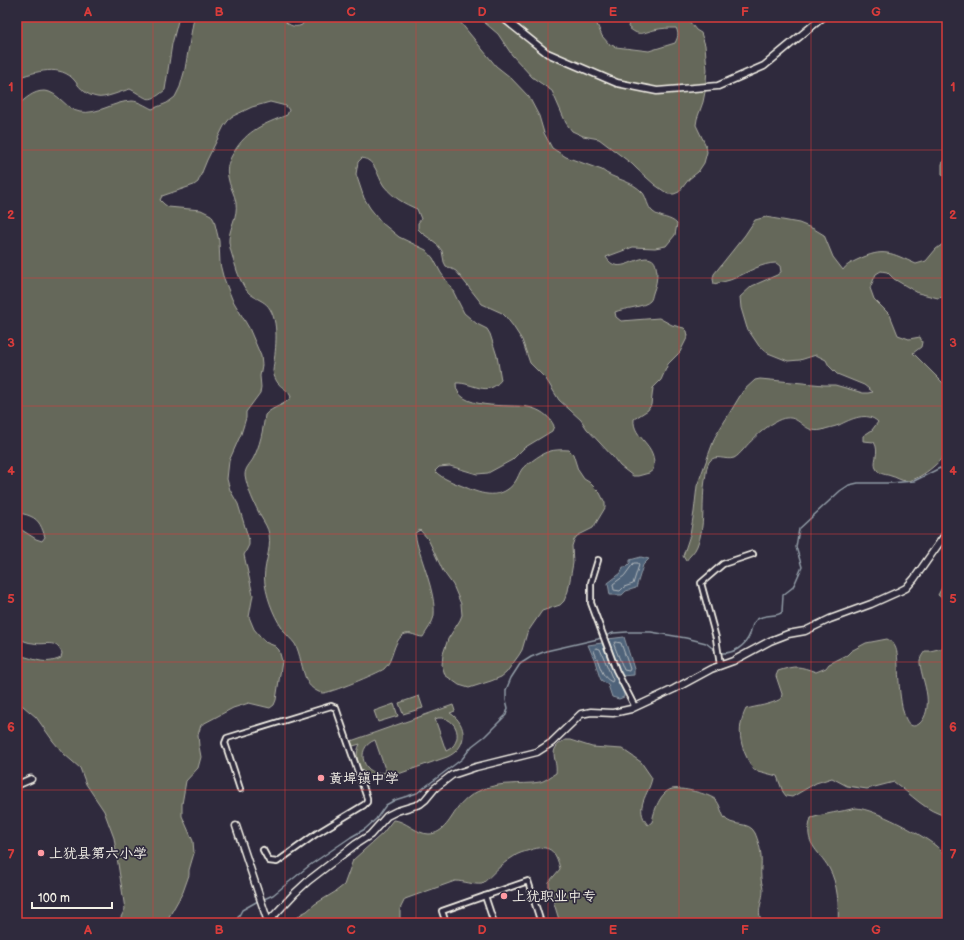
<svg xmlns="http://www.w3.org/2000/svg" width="964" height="940" font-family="'Balsamiq Sans','LXGW WenKai TC',sans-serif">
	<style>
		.green { fill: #65685a; stroke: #acaca1; fill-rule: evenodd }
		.water { fill: #4f637a; stroke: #919ca6 }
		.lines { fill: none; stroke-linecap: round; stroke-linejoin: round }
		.shore { stroke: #b2b8bc; stroke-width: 1 }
		.stream { stroke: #919ca6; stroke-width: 1.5 }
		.street-casing { stroke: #f4f1e8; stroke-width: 8 }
		.secondary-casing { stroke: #f4f1e8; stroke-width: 9 }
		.street { stroke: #2f2a3d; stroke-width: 4.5 }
		.secondary { stroke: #2f2a3d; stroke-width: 6 }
		.grid { fill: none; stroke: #d93c3b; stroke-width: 1; stroke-opacity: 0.55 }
		.poi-dot { fill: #ff9aa2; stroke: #2f2a3d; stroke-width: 1.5 }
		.labels { text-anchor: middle; stroke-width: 3.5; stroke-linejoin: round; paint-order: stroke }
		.poi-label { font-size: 14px; fill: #f4f1e8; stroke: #2f2a3d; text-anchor: start }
		.neatline { fill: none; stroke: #d93c3b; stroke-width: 1.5 }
		.grid-label { font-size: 13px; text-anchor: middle; font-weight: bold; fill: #d93c3b }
	</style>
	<rect width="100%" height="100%" fill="#2f2a3d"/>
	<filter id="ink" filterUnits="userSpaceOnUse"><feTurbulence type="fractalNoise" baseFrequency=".025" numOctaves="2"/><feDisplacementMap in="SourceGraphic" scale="8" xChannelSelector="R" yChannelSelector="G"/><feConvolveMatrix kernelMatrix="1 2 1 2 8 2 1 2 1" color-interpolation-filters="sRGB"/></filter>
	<g filter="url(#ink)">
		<g class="green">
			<path d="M17 17H179L172 44 165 90C147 105 148 98 130 89 122 91 104 99 97 97 86 95 81 89 75 81 61 63 35 72 17 78Z"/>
			<path d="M194 17H281C287 24 293 29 302 25L304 21 303 17H456L496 66 510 77 529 97 539 116 544 133 552 148 566 157 602 170C614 180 632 180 643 193 647 198 647 207 653 212 660 218 671 217 677 224L675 235 666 246 655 248 633 247 606 257C618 278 638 253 651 259 656 261 656 267 657 272 657 280 656 285 653 293 652 296 652 299 650 301 645 307 624 308 615 312L616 317 621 321 659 318 672 325 684 328 687 331 688 336 680 352 668 364 661 380 653 388 651 405 648 410 634 419C632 439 659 444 653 470L649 473 638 476H633L620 466 613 457 587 429 581 420 559 400 546 379 530 363 522 340 513 326 506 317 502 313 482 304 456 271 446 266 444 262 442 251 436 243 422 233 418 229V223L421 219 417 209C403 203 394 198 384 186 377 176 376 160 362 158L358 162 356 174 364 198 370 208 382 223 399 237 426 250 433 258 441 273 451 287 464 313 477 324 487 329 490 334 497 356 501 380C487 398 473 382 456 383 455 411 510 404 528 407 539 409 550 416 554 426L552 431 524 448 512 460 488 473 477 474 450 466 439 467 435 471C442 479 455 483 465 487 482 495 502 500 515 482 518 478 519 473 522 469 524 466 529 463 532 461 545 451 552 449 569 450L573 454 578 470 584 479 589 482 600 493 605 503V508L593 528 577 536 574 540 572 546 573 563 568 591 564 601 560 605 542 611 527 633 522 650 519 655 506 673 501 677 491 681 469 688 459 685 445 675 442 665 443 654 448 639 460 620 462 615 461 604 453 585 443 571 428 539 420 530 415 533 416 539C421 561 436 593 434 615 433 623 427 630 423 637 416 637 411 631 403 635 392 643 394 660 384 669 378 673 329 694 322 693 317 692 310 687 308 683 303 675 301 658 297 648 295 642 290 639 286 634 275 619 268 602 265 584 262 567 272 551 269 534 268 528 264 522 261 517 255 505 247 489 245 475 245 468 250 464 253 459 260 446 263 430 265 415 273 406 285 406 291 397 286 385 277 390 273 371 275 352 280 326 270 309 266 302 259 300 253 296 245 292 240 279 237 271 235 263 228 246 229 239 230 226 238 216 236 203 235 194 229 186 228 177 226 167 229 160 234 152 247 130 264 124 287 115L289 110 286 106 270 102 252 107 231 117 224 126 207 160 198 182 194 185 162 196 160 200 164 204 168 207 201 210 211 215 214 220 219 241 220 264 223 276 232 299 249 328 261 356 262 365 260 376 261 387 260 393 246 412V418L241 434 229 461 227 479 230 490 238 504 249 540V545L244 555 253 595 249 617 254 629 265 642 275 646 279 650 282 661 276 700 274 705 270 708 249 703 233 708 201 725 198 735 199 746 201 757 198 768 186 781 182 804V816L193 841 194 853 189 870V875L183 892 166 922 118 923 125 909 114 838 104 811 86 784 80 768 64 754 53 741 36 717 17 701V655C35 658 43 666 61 658L62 653C55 638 46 646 33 643 28 643 22 640 17 638V527L36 539 42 541 45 537C42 528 40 520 30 516 26 514 21 514 17 512V463L18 459 17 455V106C25 99 33 91 44 91 58 91 66 110 80 112 98 115 114 101 132 101 138 101 146 106 152 109L167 103 175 97 180 87 185 69Z"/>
			<path d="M478 17H594L602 36 609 44 616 47 649 51 675 43C678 37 679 34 676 28 669 28 662 28 654 30 642 33 639 37 628 27L629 22 648 17H686L696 30 701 33 705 45 707 70 705 92 703 102 697 119 696 125 706 146 707 152 704 163 698 172 689 179 679 192 674 194H668L655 185 637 169 632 164 599 139 583 136 572 131 566 123 552 91 532 77 512 55 498 34Z"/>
			<polygon points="947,154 947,177 942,174 942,164"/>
			<path d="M766 217 799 223 814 229 824 235 833 257 843 270C846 265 851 263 857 260 884 247 891 253 916 264L926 261 936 249 947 241V296L938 298 918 293 894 279 887 272 881 271 876 274 870 288 874 299 890 315 898 335 909 339 920 337 922 342 921 347 913 353 947 387C947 402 947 416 947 430 947 436 948 443 947 449 945 460 917 482 906 481 901 481 896 477 891 476 886 474 881 475 877 470 871 462 881 453 874 442L863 441V436L872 430 878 422C867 411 851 419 839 425 834 427 827 428 822 430 804 434 801 416 786 418 773 419 751 440 743 450 740 453 738 456 734 458 725 461 715 453 709 462 706 467 706 475 705 480 701 502 706 526 697 546 695 552 689 556 686 561L683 556 690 535 694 512 697 486 715 437 743 391 755 380 760 379 824 385H835L863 393H868L873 392 864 385 837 374 829 366 826 360 816 355 800 360 788 361 768 353 759 346 747 328 741 308 740 297 752 286 777 275 781 272 780 266 776 263C762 263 748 272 735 278 729 281 721 282 714 284L713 279 714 274 745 235 755 220Z"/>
			<polygon points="947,578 947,602 938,595"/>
			<path d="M887 639C892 641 896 646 897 653 899 661 897 739 919 724 927 717 928 706 927 696 926 686 919 667 920 660 921 656 923 654 925 651H930L947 647V816C926 812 911 794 894 782L867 789 847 786 832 778 816 783 792 797 786 796 783 792 777 776 754 770C741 750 735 731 746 709 758 706 769 705 781 699L782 694 776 676 778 671C796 665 799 666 816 672L826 668 829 664 847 655 851 651 866 643Z"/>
			<polygon points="419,696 423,708 403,714 399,703"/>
			<polygon points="394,704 398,716 378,722 374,711"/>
			<path d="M453 705 455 711 450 713C468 724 468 748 447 757L384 779C364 781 351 762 360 744L353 746 351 741ZM438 718C458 716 465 743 446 751L435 719ZM375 740 386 772C364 779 353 748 375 740Z"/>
			<path d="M565 740H570L592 747 622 749 641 762 652 778C649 795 633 807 648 825L652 822C654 811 660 792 672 789 680 787 710 794 716 800 720 804 721 812 724 817 731 828 749 820 755 833 758 840 761 850 761 857 762 864 760 871 761 878 761 882 763 886 763 890 763 902 755 913 763 923H560L549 887V882L560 869C556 850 549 844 530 850 524 852 518 853 513 857 501 864 492 875 482 884 473 885 464 881 455 881L405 899 400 909V923H296L297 918 301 914 307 911 315 904 335 892 344 885 353 860 383 833 393 820C405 820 416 834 429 834 444 834 451 817 458 808 461 804 465 800 469 797 478 789 497 784 509 784 519 783 530 784 540 782 545 781 551 776 556 773 558 759 546 750 565 740Z"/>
			<path d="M856 808C875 809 921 834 936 846 940 849 943 854 947 857V923H838C839 906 838 884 829 868 818 849 803 844 811 818 827 813 840 812 856 808Z"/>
		</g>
		<g class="water">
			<polygon points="641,557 649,559 643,565 636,588 626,591 622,595 610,595 608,583 621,573 623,567 626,567 630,563 630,560"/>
			<polygon points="624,637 634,669 634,675 622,676 608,639"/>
			<polygon points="602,643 611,666 624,694 624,697 619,699 612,697 608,685 601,680 599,675 595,661 588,645"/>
		</g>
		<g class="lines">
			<g class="shore">
				<polygon points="634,563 638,563 639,565 633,584 624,587 620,591 614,590 613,584 624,576"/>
				<polygon points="616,642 621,643 630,669 629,671 624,670 614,645"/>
				<path d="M596 648 600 649 613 680 612 682C601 678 599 661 594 651Z"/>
			</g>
			<g class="stream">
				<path d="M720 653C733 654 745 647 750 634 751 629 752 624 756 620 765 613 777 618 782 612L783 595 792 588 795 583 802 567 796 547 799 529 840 491 849 485 858 483H891L914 481 940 468 947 474"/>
				<polyline points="262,900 273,895 310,865 351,837 365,829 376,819 386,805 395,800 417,793 462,759 472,746 485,736 506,715 508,708 506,700 506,690 511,678 520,664 531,657 546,651 598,639 613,633 627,632 651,632 686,638 706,643 716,651"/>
				<polyline points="235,923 242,910 258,901"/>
			</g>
			<g class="street-casing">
				<g id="street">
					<polyline points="598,560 591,583 591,603 616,670 635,707"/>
					<polyline points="720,665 716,638 701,583 723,564 753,554"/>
					<polyline points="240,789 225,743 227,738 331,706 336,708 367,798 367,802 364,805 316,834 277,862 269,861 263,850"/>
					<polyline points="485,896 494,923"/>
					<polyline points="446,923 442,911 528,881 541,923"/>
				</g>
			</g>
			<g class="secondary-casing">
				<g id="secondary">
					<polyline points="502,17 547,53 617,83 657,91 718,86 764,66 823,17"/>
					<polyline points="17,785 31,779"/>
					<polyline points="236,826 268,922"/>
					<polyline points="267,923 295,893 308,881 356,844 370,835 387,816 397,811 420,804 425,800 435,788 452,775 476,767 537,752 551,743 581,714 591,712 613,713 631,709 674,689 711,669 733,661 770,641 788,634 805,631 830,619 871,604 900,591 906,588 914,579 947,532"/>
				</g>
			</g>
			<use href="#street" class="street"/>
			<use href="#secondary" class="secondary"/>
		</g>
	</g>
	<path class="grid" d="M153 17V923M285 17V923M416 17V923M548 17V923M679 17V923M811 17V923M17 150H947M17 278H947M17 406H947M17 534H947M17 662H947M17 790H947"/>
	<g class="poi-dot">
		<circle cx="321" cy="778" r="4"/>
		<circle cx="41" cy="853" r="4"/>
		<circle cx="504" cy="896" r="4"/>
	</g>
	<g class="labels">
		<g class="poi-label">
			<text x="329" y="783">黄埠镇中学</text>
			<text x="49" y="858">上犹县第六小学</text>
			<text x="512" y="901">上犹职业中专</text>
		</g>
	</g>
	<rect width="964" height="940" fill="none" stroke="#2f2a3d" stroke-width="44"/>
	<path d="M32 902v6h80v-6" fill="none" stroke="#f4f1e8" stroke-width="2"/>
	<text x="38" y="902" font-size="12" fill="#f4f1e8" stroke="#2f2a3d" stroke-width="3" paint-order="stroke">100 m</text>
	<rect x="22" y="22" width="920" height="896" class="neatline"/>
	<g class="grid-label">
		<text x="88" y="16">A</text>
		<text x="219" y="16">B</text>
		<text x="351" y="16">C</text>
		<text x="482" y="16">D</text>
		<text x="613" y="16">E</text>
		<text x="745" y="16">F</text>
		<text x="876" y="16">G</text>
		<text x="11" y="91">1</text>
		<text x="953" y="91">1</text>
		<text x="11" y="219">2</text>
		<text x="953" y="219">2</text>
		<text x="11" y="347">3</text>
		<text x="953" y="347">3</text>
		<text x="11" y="475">4</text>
		<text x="953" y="475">4</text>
		<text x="11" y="603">5</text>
		<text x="953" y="603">5</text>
		<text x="11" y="731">6</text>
		<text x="953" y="731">6</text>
		<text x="11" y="859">7</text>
		<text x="953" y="859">7</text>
		<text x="88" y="934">A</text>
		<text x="219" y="934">B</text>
		<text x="351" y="934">C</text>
		<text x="482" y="934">D</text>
		<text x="613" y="934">E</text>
		<text x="745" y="934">F</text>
		<text x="876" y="934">G</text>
	</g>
</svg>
